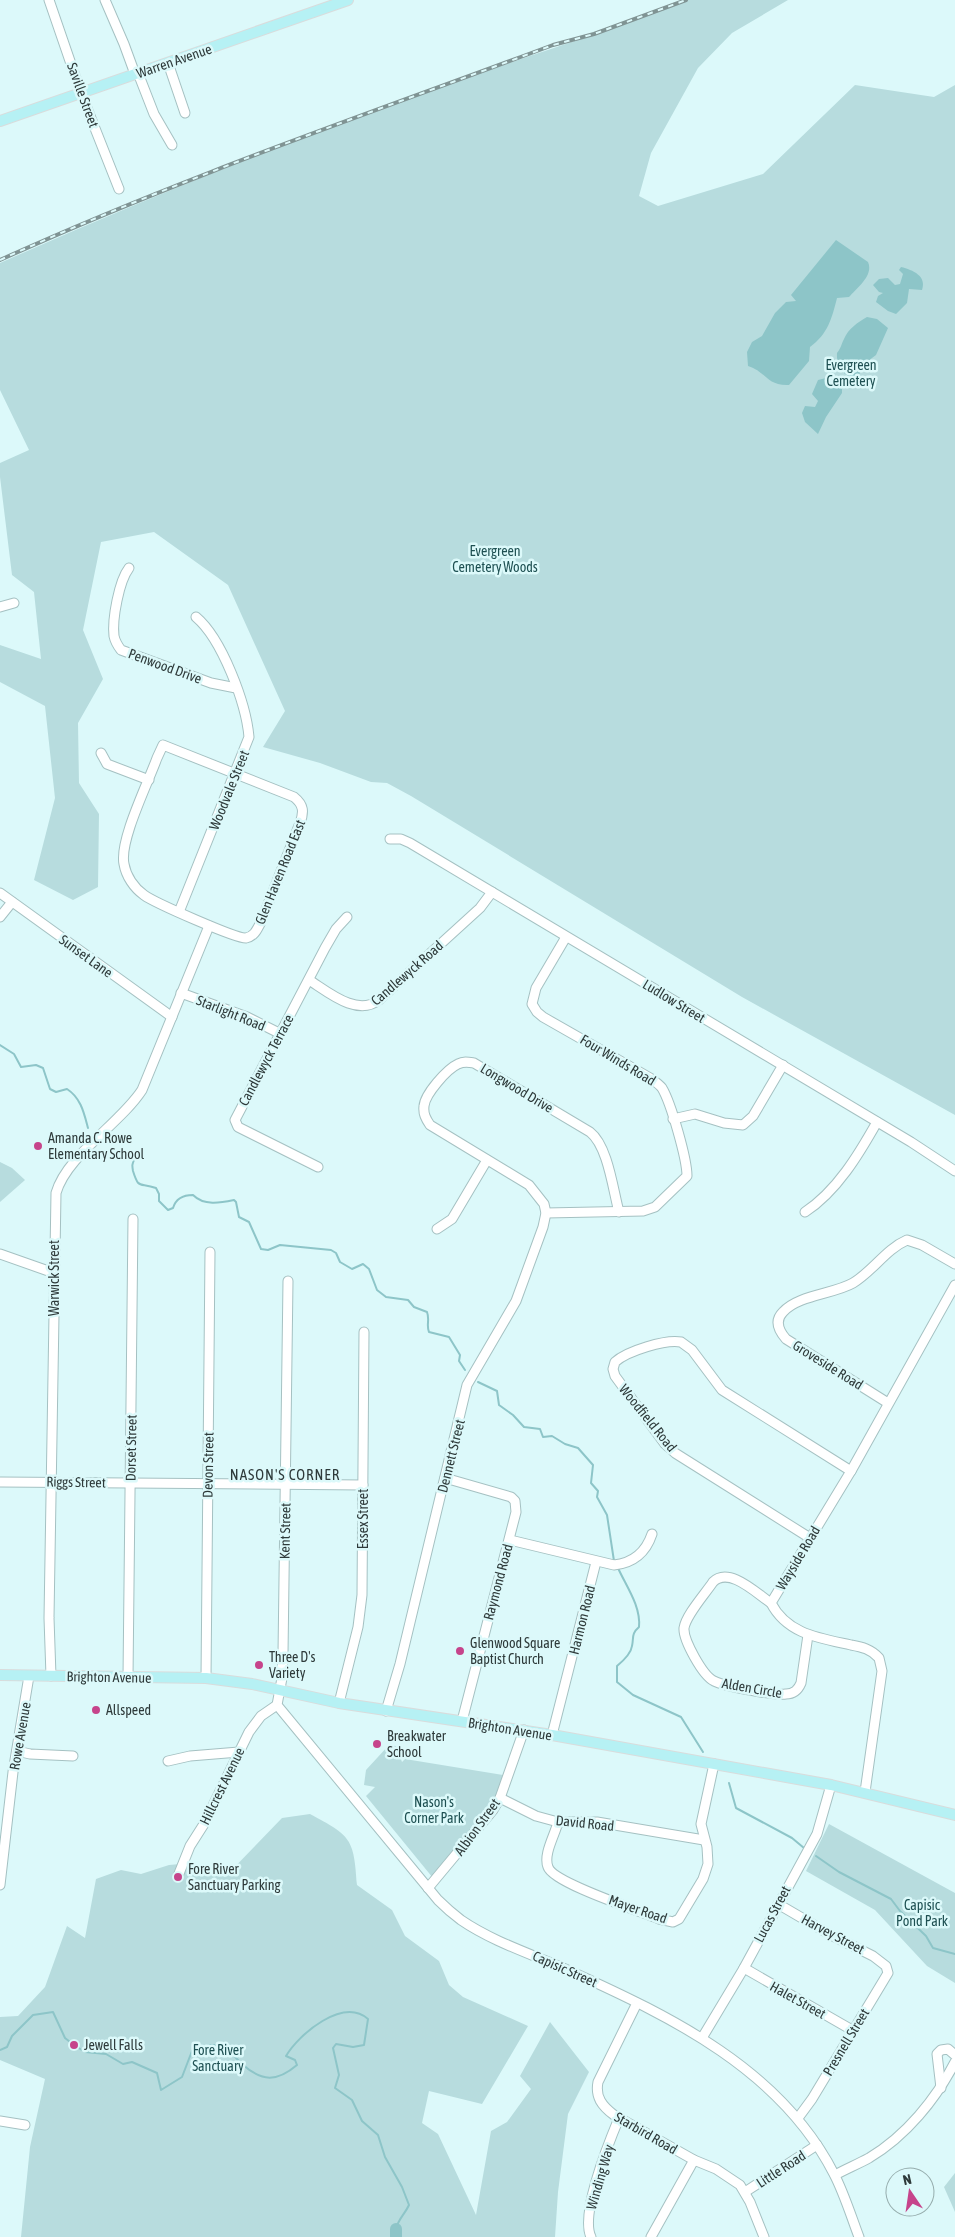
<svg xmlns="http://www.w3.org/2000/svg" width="955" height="2237" font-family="'Asap Condensed',sans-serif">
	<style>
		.green { fill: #b7dcde }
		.water { fill: #8dc5c8 }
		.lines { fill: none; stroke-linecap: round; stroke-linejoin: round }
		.stream { stroke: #8dc5c8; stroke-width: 2 }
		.river { stroke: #8dc5c8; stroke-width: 12 }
		.minor-casing { stroke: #a5c1c2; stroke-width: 11 }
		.major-casing { stroke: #d9dcdc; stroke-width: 12 }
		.minor { stroke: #fff; stroke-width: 9 }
		.major { stroke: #b6f1f4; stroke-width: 10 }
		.rail-casing { stroke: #809494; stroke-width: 4 }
		.rail { stroke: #dcf9fa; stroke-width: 2; stroke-dasharray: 5.5; stroke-linecap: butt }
		.poi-dot { fill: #c6448b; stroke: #dcf9fa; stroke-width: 2 }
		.labels { text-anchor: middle; stroke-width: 5; stroke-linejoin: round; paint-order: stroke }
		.street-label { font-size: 14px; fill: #2e3a3a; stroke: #dcf9fa }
		.park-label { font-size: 14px; fill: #1e5052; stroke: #dcf9fa }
		.poi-label { font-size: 14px; fill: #2e3a3a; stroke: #dcf9fa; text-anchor: start }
		.neighbourhood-label { font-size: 15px; letter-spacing: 1px; fill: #2e3a3a; stroke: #dcf9fa }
	</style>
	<rect width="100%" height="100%" fill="#dcf9fa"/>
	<g class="green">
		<path d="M688 0H788L732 33 698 68 651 153 639 196 658 206 763 174 855 85 934 97 955 85V1115L742 997 411 796 387 783 371 782 320 763 263 747 285 711 228 585 154 532 101 542 83 630 103 679 78 723 79 783 99 814 98 887 73 900 34 880 55 798 45 706 0 682V645L41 659 34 592 12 575 0 477V463L29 450 0 390V263C160 192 323 127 489 70 555 47 623 26 688 0Z"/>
		<polygon points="0,1162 12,1168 25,1180 0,1202"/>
		<polygon points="389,1745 396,1746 402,1762 405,1759 503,1775 493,1805 433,1878 366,1796 375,1787 364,1785 366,1770"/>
		<path d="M310 1814C351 1836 354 1838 357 1885L392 1910 405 1936 439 1961 449 1985 463 1997 528 2026 482 2104 429 2091 422 2123 438 2134 476 2215 491 2131 507 2122 531 2089 520 2076 550 2022 589 2072 568 2114 558 2192 555 2237H21L30 2147 45 2079 0 2060V2017L18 2016 45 1987 67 1926 85 1938 96 1879 121 1870 141 1874 169 1865 191 1863 225 1877 282 1818Z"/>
		<polygon points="829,1824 955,1893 955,1983 927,1966 875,1910 806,1871"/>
		<polygon points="955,2173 955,2212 944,2187"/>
	</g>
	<g class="water">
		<path d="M836 240 868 262C874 275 857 288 849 297L837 298C832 318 828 334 810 347L809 361 789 385C766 386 767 372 748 366L747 352 752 342 762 336 775 313 786 302 796 301 791 295Z"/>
		<path d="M901 267C913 270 927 276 922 290L909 289 907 303 896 314 888 311 876 302 878 296 883 293 879 292 873 285 879 279 888 278 895 285 900 284 903 274 899 270Z"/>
		<path d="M867 317 877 319 888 328 876 355 864 364 859 375C845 381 836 366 837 353 841 348 841 345 844 339 848 329 858 322 867 317Z"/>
		<polygon points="826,378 842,389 842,393 826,417 818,434 805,422 802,413 805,406 815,407 818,401 812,394 818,380"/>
	</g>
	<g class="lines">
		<g class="stream">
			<path d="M0 1045 14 1054 21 1067 36 1065 43 1068 50 1089 56 1092 67 1089C81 1098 84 1113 88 1128"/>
			<path d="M124 1151 134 1160C132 1165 132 1165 133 1171 139 1190 139 1182 156 1188L159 1194V1201L168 1210 173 1208C176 1198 183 1195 193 1195 204 1206 220 1203 234 1200L236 1202 239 1217 249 1222 261 1249 268 1250 280 1245 331 1250 336 1253 340 1262 352 1269 363 1264 369 1269 377 1290 386 1297 408 1300 414 1307 427 1312C430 1320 426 1325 429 1332L449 1337 460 1355 459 1361 465 1370"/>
			<polyline points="478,1382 497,1391 499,1405 513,1415 524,1427 540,1429 543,1437 552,1436 565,1444 578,1448 593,1465 591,1483 598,1491 597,1497 607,1515 614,1561"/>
			<path d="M618 1568C626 1586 641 1606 639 1627 631 1634 634 1637 632 1646 631 1654 623 1661 617 1666V1682L633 1695 681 1717 703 1752"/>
			<polyline points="729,1783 736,1808 792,1838 804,1848"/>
			<polyline points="816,1856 839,1872 891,1899 900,1911 926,1936 933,1948 955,1954"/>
			<path d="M0 2050 7 2047 12 2036 33 2015 53 2012 65 2038 74 2045 85 2052 106 2054 123 2064 132 2062 157 2073 161 2090 182 2077 192 2051C198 2049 208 2044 214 2045 231 2048 232 2055 242 2064 262 2082 277 2082 297 2065L295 2060 286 2056C299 2034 343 1997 368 2019L364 2045 353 2047 336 2044 333 2048 339 2075 335 2088 352 2100 362 2121 378 2135 385 2157 402 2187 409 2205C405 2214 398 2219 396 2229"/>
		</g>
		<polyline class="river" points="396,2237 396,2229"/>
		<g class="minor-casing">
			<g id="minor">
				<polyline points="49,0 81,93 119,189"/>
				<polyline points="105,0 124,44 135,74"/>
				<polyline points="168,63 185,113"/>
				<polyline points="138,73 154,114 172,145"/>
				<path d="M129 568C119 581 112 619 114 636 115 641 118 646 121 650L211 683 236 688"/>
				<polyline points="0,607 14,603"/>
				<path d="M163 745 294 797C304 805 304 812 300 823L261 922C257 929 255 936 246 938 237 939 155 903 144 895 134 888 126 876 124 864 119 841 148 783 157 758Z"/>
				<polyline points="101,753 107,764 149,780"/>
				<polyline points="390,839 401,839 410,843 911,1142 955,1171"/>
				<polyline points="0,893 172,1017"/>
				<path d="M179 912 249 737C246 703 222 639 196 617"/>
				<polyline points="0,917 12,902"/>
				<path d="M309 980C328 992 357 1017 379 1000L480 908 492 892"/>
				<polyline points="181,993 247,1017 281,1034"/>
				<polyline points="673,1119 695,1114 724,1123 743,1125 753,1116 783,1065"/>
				<polyline points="318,1167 238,1127 235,1120 325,948 336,929 347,917"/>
				<path d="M805 1212C837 1191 859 1154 877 1122"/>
				<path d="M546 1213 643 1211 655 1207 687 1176C687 1159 671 1103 662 1088 659 1084 654 1081 650 1078L543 1017 537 1012 532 1004 536 988 566 937"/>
				<polyline points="437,1229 452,1219 487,1160"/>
				<polyline points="0,1254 54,1273"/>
				<path d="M288 1281 283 1654 282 1678 277 1705 438 1900C445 1907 453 1914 461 1920 493 1942 534 1955 570 1971 672 2017 781 2070 834 2174 844 2193 851 2216 859 2237"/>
				<path d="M888 1403 786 1339C779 1331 774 1321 783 1312 798 1295 834 1294 853 1283 873 1271 886 1249 907 1240L922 1245 955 1264"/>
				<polyline points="445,1478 511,1497 515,1501 516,1512 462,1721"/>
				<polyline points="0,1482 363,1485"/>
				<path d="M810 1538 675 1453 665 1444 615 1376 613 1369 615 1362C627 1351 666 1339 681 1342L692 1350 722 1390 851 1471"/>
				<path d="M510 1540 614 1565C633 1563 646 1552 652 1534"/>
				<path d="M771 1603C756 1593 729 1566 713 1582 705 1594 686 1615 684 1628 683 1640 703 1676 714 1681 724 1686 775 1696 786 1694 794 1694 798 1690 801 1683L808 1635"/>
				<path d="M51 1676 49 1618 56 1193C67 1155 120 1124 142 1090L209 926"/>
				<polyline points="128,1677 133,1219"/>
				<polyline points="206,1678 210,1252"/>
				<polyline points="339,1703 358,1627 362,1595 364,1332"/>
				<path d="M386 1711 400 1664 467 1385 516 1301 543 1227 546 1213 544 1204 529 1185 430 1125C426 1119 423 1114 424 1106 425 1094 447 1069 458 1064 464 1061 468 1062 474 1063L590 1132C608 1146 613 1190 619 1212"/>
				<polyline points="552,1735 596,1562"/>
				<polyline points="17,1751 30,1754 73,1756"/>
				<polyline points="168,1761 190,1756 239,1752"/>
				<path d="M865 1792 882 1671 879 1658C871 1649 862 1647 851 1645 819 1638 787 1634 771 1603L851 1471 955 1285"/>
				<polyline points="500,1798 536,1816 558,1822 597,1822 704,1840"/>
				<path d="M558 1822C555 1835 543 1854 548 1867 553 1883 640 1911 659 1919L673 1922 679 1919 703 1879 708 1864 707 1847 701 1824 714 1764"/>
				<polyline points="178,1876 190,1846 204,1824 249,1732 261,1716 277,1705"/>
				<polyline points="0,1885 13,1772 29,1676"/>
				<polyline points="428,1888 493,1810 500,1798 524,1730"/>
				<polyline points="778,1904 831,1935 873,1956 886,1966 888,1973 812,2099 798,2118"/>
				<polyline points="744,1968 852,2030"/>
				<path d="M637 2003 598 2082C595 2097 602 2106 614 2115L694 2160 716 2169 740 2185 750 2202 764 2237"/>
				<polyline points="702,2038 744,1968 817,1834 831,1785"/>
				<polyline points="941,2088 937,2054 941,2050 948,2049 955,2055"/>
				<polyline points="0,2121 25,2125"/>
				<path d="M835 2175C846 2169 858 2164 869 2158 906 2136 936 2099 955 2062"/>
				<polyline points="745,2192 817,2145"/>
				<path d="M591 2237C580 2214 609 2142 619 2118"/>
				<polyline points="651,2237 694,2160"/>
			</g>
		</g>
		<g class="major-casing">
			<g id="major">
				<polyline points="0,121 348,0"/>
				<polyline points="0,1675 206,1678 252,1684 339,1703 552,1735 831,1785 955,1815"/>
			</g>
		</g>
		<use href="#minor" class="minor"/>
		<use href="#major" class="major"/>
		<g class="rail-casing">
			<path id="rail" d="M0 260C180 178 368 114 553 45L594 34 686 0"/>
		</g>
		<use href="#rail" class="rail"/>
	</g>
	<g class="poi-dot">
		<circle cx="38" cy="1146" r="5"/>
		<circle cx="460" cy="1651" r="5"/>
		<circle cx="259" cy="1665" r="5"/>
		<circle cx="96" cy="1710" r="5"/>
		<circle cx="377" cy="1744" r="5"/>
		<circle cx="178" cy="1877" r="5"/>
		<circle cx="74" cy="2045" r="5"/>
	</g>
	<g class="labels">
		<g class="street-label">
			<text transform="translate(174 61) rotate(-19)" y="5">Warren Avenue</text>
			<text transform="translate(83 95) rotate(70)" y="5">Saville Street</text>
			<text transform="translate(165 666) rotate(20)" y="5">Penwood Drive</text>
			<text transform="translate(229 790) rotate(-68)" y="5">Woodvale Street</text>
			<text transform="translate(280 872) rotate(-68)" y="5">Glen Haven Road East</text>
			<text transform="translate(86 956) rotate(36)" y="5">Sunset Lane</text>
			<text transform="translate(407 973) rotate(-41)" y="5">Candlewyck Road</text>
			<text transform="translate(674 1001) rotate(31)" y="5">Ludlow Street</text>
			<text transform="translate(231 1013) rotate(22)" y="5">Starlight Road</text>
			<text transform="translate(266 1060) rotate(-62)" y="5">Candlewyck Terrace</text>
			<text transform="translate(618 1060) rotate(31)" y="5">Four Winds Road</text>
			<text transform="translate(517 1088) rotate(31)" y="5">Longwood Drive</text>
			<text transform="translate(54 1278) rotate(-90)" y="5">Warwick Street</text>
			<text transform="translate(828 1365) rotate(32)" y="5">Groveside Road</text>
			<text transform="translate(648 1418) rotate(51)" y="5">Woodfield Road</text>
			<text transform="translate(131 1448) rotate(-89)" y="5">Dorset Street</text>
			<text transform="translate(451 1456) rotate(-76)" y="5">Dennett Street</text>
			<text transform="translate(208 1465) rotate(-89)" y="5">Devon Street</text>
			<text transform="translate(76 1482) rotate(1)" y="5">Riggs Street</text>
			<text transform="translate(363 1519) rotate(-90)" y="5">Essex Street</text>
			<text transform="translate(285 1531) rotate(-89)" y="5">Kent Street</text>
			<text transform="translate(798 1558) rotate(-59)" y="5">Wayside Road</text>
			<text transform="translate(498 1582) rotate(-75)" y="5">Raymond Road</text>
			<text transform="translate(582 1620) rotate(-76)" y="5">Harmon Road</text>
			<text transform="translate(109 1677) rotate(1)" y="5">Brighton Avenue</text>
			<text transform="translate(752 1688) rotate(10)" y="5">Alden Circle</text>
			<text transform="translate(510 1729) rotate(9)" y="5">Brighton Avenue</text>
			<text transform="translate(20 1736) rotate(-80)" y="5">Rowe Avenue</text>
			<text transform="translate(222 1786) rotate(-64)" y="5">Hillcrest Avenue</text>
			<text transform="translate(585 1823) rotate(6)" y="5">David Road</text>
			<text transform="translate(477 1827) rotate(-54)" y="5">Albion Street</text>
			<text transform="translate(638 1909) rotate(19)" y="5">Mayer Road</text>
			<text transform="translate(772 1914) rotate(-62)" y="5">Lucas Street</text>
			<text transform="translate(833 1934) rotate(28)" y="5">Harvey Street</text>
			<text transform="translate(565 1969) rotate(24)" y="5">Capisic Street</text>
			<text transform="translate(798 2000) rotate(29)" y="5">Halet Street</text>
			<text transform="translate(846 2042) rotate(-59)" y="5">Presnell Street</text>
			<text transform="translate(646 2133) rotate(30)" y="5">Starbird Road</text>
			<text transform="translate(781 2169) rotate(-33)" y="5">Little Road</text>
			<text transform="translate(600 2177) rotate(-74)" y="5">Winding Way</text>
		</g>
		<g class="park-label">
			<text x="851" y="370">Evergreen<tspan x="851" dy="16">Cemetery</tspan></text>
			<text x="495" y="556">Evergreen<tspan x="495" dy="16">Cemetery Woods</tspan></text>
			<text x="434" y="1807">Nason's<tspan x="434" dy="16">Corner Park</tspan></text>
			<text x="922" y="1910">Capisic<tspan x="922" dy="16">Pond Park</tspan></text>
			<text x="218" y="2055">Fore River<tspan x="218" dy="16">Sanctuary</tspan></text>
		</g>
		<g class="poi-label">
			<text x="48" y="1143">Amanda C. Rowe<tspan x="48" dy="16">Elementary School</tspan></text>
			<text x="470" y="1648">Glenwood Square<tspan x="470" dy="16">Baptist Church</tspan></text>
			<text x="269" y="1662">Three D's<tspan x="269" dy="16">Variety</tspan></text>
			<text x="106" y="1715">Allspeed</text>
			<text x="387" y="1741">Breakwater<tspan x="387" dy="16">School</tspan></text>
			<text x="188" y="1874">Fore River<tspan x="188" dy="16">Sanctuary Parking</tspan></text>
			<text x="84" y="2050">Jewell Falls</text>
		</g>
		<g class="neighbourhood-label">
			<text x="285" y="1480">NASON'S CORNER</text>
		</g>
	</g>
	<g transform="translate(910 2192) rotate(347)"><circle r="24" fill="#dcf9fa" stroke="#96adad"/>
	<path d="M0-4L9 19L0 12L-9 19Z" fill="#c6448b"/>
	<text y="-8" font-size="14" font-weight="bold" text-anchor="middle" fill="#2e3a3a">N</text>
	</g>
</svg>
